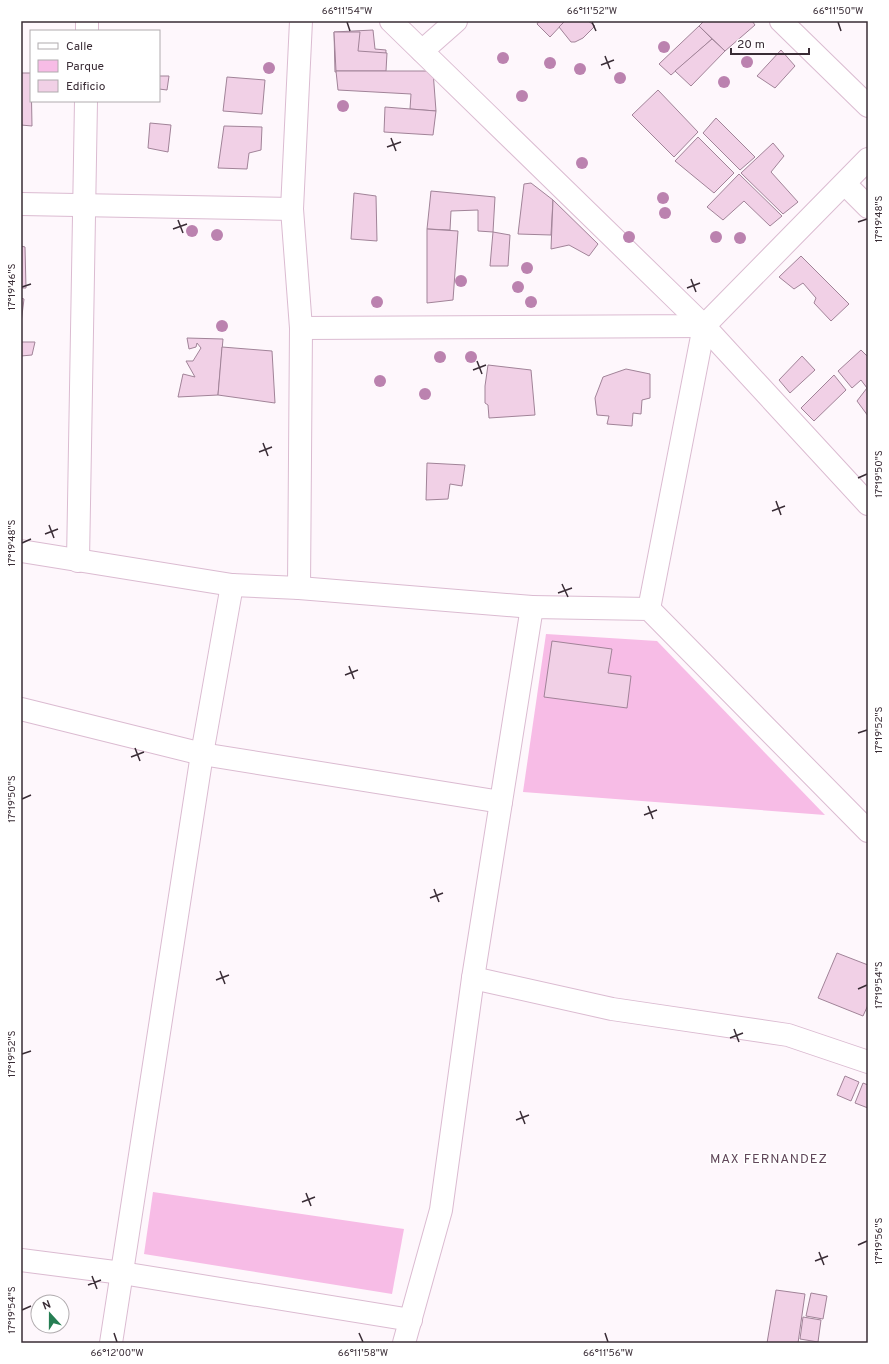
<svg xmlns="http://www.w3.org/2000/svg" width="889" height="1364" font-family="Overpass,sans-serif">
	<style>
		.green { fill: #f7bce6 }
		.building { fill: #f1d0e6; stroke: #a18398 }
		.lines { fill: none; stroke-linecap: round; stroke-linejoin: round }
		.minor-casing { stroke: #dbbbd1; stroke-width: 24 }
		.minor { stroke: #fff; stroke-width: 22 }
		.tree { fill: #bb82af }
		.ticks { fill: none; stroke: #392c35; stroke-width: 1.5 }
		.labels { text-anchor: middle; stroke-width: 3; stroke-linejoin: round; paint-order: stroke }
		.neighbourhood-label { font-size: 13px; letter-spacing: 1px; fill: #614659; stroke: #fff }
		.neatline { fill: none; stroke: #392c35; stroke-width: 1.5 }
		.ticks-label { font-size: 10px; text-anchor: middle; fill: #392c35 }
	</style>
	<rect width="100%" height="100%" fill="#fef7fc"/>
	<g class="green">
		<polygon points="546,634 657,641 825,815 523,792"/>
		<polygon points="153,1192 404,1229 392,1294 144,1254"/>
	</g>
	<g class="building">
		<polygon points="539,21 565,21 550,37 537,24"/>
		<polygon points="565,21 588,21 595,26 583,38 575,42 571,42 559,27"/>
		<polygon points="704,21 752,21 755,25 725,51 699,26"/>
		<polygon points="699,26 712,39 671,75 659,64"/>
		<polygon points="373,30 375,49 386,50 385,71 335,72 334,32"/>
		<polygon points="334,32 360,32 358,51 387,53 386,71 336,71"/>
		<polygon points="712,39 725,51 691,86 675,71"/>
		<polygon points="781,50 795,66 775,88 757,76"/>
		<polygon points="336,71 433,71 436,111 410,109 411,94 338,90"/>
		<polygon points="21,73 31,73 32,126 21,125"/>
		<polygon points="159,76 169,76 167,90 159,89"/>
		<polygon points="227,77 265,80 262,114 223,111"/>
		<polygon points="658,90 698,132 674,157 632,115"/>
		<polygon points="385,107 436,111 433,135 384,132"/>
		<polygon points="716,118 755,157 740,170 703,133"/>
		<polygon points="150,123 171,125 168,152 148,148"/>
		<polygon points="224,126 262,127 261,150 249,153 247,169 218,168"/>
		<polygon points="698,137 734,173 714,193 675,161"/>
		<polygon points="773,143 784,156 771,172 798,202 783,214 741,173"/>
		<polygon points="739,174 782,216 770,226 744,201 723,220 707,207"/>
		<polygon points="531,183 553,200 551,235 518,234 524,184"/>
		<polygon points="431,191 495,197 493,232 478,231 478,210 451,211 450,230 427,229"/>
		<polygon points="354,193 376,196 377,241 351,239"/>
		<polygon points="553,200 598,244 589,256 569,245 551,249"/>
		<polygon points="427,229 458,231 453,300 427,303"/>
		<polygon points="493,232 510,235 508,266 490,266"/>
		<polygon points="21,246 25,247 26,288 21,288"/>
		<polygon points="801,256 849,304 831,321 814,303 816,298 803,283 794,289 779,277"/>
		<polygon points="21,298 24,299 21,323"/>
		<polygon points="187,338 223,339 218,395 178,397 183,374 195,377 186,361 193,361 201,348 197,343 196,347 189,349"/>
		<polygon points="21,342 35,342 32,355 21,356"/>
		<polygon points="222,347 272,351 275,403 218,395"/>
		<polygon points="861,350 868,357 868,416 857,401 867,388 861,380 852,388 838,371"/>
		<polygon points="802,356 815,370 790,393 779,380"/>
		<polygon points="488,365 531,370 535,415 489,418 488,405 485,403 485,386"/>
		<polygon points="626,369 650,374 650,398 642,400 641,414 633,413 632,426 607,424 609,416 597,415 595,398 603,377"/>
		<polygon points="834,375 846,390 814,421 801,408"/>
		<polygon points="427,463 465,465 462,486 450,484 448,499 426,500"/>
		<polygon points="552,641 612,649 608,673 631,676 627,708 544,697"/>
		<polygon points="837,953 868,965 868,1005 863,1016 818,998"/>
		<polygon points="845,1076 859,1082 851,1101 837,1095"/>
		<polygon points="863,1083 868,1085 868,1108 855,1103"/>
		<polygon points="776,1290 805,1294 798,1343 767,1343"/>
		<polygon points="811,1293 827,1296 823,1319 806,1316"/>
		<polygon points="803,1317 821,1320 818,1342 800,1339"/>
	</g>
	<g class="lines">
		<g class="minor-casing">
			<g id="minor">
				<polyline points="391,21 704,326 868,504"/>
				<polyline points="781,21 868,106"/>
				<polyline points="87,31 87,21"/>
				<polyline points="422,51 456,21"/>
				<polyline points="845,184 868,207"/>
				<polyline points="21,204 292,209"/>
				<polyline points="301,328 704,326 868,159"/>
				<polyline points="21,551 232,585 299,588 532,607"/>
				<polyline points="78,561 86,101"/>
				<polyline points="299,588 301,328 292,209 301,21"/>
				<polyline points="649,609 704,326"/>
				<polyline points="21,709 202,754 501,802"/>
				<polyline points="473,978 612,1009 788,1035 868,1062"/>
				<polyline points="21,1260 122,1273 411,1320"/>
				<polyline points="111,1343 202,754 232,585"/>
				<polyline points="404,1343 441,1210 473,978 532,607 649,609 868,831"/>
			</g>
		</g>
		<use href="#minor" class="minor"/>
	</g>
	<g class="tree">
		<circle cx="664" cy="47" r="6"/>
		<circle cx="503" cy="58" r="6"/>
		<circle cx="747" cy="62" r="6"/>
		<circle cx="550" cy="63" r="6"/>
		<circle cx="269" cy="68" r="6"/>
		<circle cx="580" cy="69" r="6"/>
		<circle cx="620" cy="78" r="6"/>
		<circle cx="724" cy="82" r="6"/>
		<circle cx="522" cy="96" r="6"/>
		<circle cx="343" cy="106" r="6"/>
		<circle cx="582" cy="163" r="6"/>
		<circle cx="663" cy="198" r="6"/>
		<circle cx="665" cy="213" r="6"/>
		<circle cx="192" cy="231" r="6"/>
		<circle cx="217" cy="235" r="6"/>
		<circle cx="629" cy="237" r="6"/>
		<circle cx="716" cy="237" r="6"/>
		<circle cx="740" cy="238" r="6"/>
		<circle cx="527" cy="268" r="6"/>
		<circle cx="461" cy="281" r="6"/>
		<circle cx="518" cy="287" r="6"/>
		<circle cx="377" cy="302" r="6"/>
		<circle cx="531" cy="302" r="6"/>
		<circle cx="222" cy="326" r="6"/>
		<circle cx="440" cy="357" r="6"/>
		<circle cx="471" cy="357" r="6"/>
		<circle cx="380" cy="381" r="6"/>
		<circle cx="425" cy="394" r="6"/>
	</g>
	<path class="ticks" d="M347 22 350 31M592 22 596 31M838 22 841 31M605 56 610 69M601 65 614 60M391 138 396 151M387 147 401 142M178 220 183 233M858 222 867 219M173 229 187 224M691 279 696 292M22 287 31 284M687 288 700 283M477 361 482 374M473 370 486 365M263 443 268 456M259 452 272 447M858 478 867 474M776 501 781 515M772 511 785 506M49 525 54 538M45 534 58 529M22 543 31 539M562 584 568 597M558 593 572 588M349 666 354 679M345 675 358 670M858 733 867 730M135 748 140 761M131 757 144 752M22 799 31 795M648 806 653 819M644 815 657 810M434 889 439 902M430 898 443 893M220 971 225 984M216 980 229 975M858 989 867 985M734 1029 739 1042M730 1038 743 1033M22 1054 31 1051M520 1111 525 1124M516 1120 529 1115M306 1193 311 1206M302 1202 315 1197M858 1245 867 1241M819 1252 824 1265M815 1261 828 1256M92 1276 97 1289M88 1285 101 1280M22 1310 31 1306M114 1333 117 1342M359 1333 363 1342M605 1333 608 1342"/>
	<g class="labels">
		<g class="neighbourhood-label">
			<text x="769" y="1163">MAX FERNANDEZ</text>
		</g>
	</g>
	<rect width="889" height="1364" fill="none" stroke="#ffffff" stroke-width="44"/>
	<rect x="30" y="30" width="130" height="72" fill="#ffffff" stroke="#b0abae"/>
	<rect x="38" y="43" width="20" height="6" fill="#ffffff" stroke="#b0abae"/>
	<text x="66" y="50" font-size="12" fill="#392c35">Calle</text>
	<rect x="38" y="60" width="20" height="12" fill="#f7bce6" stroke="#b0abae"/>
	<text x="66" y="70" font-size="12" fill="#392c35">Parque</text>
	<rect x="38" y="80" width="20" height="12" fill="#f1d0e6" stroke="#b0abae"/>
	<text x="66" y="90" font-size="12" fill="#392c35">Edificio</text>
	<g transform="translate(50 1314) rotate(339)"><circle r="19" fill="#ffffff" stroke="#b0abae"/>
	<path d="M0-3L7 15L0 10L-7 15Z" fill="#267e53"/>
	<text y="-6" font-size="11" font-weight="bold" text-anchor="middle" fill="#392c35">N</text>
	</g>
	<path d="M731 48v6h78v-6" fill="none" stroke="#392c35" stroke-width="2"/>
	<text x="737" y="48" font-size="12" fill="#392c35" stroke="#ffffff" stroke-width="3" paint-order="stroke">20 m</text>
	<rect x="22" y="22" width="845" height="1320" class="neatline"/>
	<g class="ticks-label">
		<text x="347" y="14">66°11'54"W</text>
		<text x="592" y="14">66°11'52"W</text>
		<text x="838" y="14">66°11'50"W</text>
		<text transform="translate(878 219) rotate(-90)" y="4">17°19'48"S</text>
		<text transform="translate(11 287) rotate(-90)" y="4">17°19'46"S</text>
		<text transform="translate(878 474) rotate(-90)" y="4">17°19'50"S</text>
		<text transform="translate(11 543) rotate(-90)" y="4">17°19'48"S</text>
		<text transform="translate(878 730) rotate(-90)" y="4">17°19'52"S</text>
		<text transform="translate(11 799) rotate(-90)" y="4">17°19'50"S</text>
		<text transform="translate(878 985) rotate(-90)" y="4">17°19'54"S</text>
		<text transform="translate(11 1054) rotate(-90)" y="4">17°19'52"S</text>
		<text transform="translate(878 1241) rotate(-90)" y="4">17°19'56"S</text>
		<text transform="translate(11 1310) rotate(-90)" y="4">17°19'54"S</text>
		<text x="117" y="1356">66°12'00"W</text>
		<text x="363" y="1356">66°11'58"W</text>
		<text x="608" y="1356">66°11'56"W</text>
	</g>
</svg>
